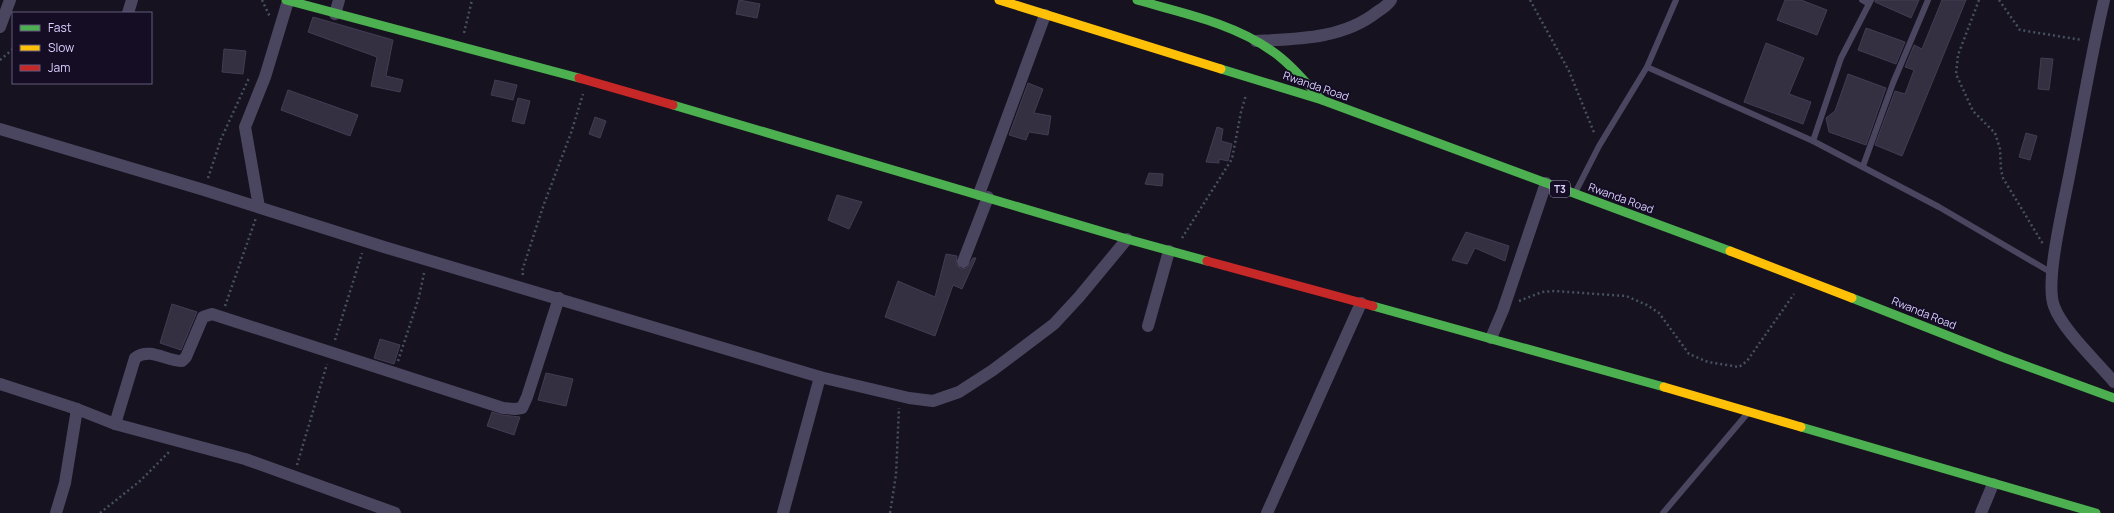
<svg xmlns="http://www.w3.org/2000/svg" width="2114" height="513" font-family="Manrope,sans-serif">
	<style>
		.building { fill: #343041; stroke: #433c53 }
		.lines { fill: none; stroke-linecap: round; stroke-linejoin: round }
		.path { stroke: #455162; stroke-width: 2.5; stroke-dasharray: 2 3; stroke-linecap: butt }
		.lane { stroke: #4b4660; stroke-width: 6 }
		.street { stroke: #4b4660; stroke-width: 12 }
		.fast { stroke: #4caf50; stroke-width: 9 }
		.slow { stroke: #ffc107; stroke-width: 9 }
		.jam { stroke: #c62828; stroke-width: 9 }
		.labels { text-anchor: middle; stroke-width: 4; stroke-linejoin: round; paint-order: stroke }
		.shield { fill: #140d24; stroke: #9f96bd; stroke-width: 1 }
		.shield-label { font-size: 10px; font-weight: bold; fill: #dbd0ff }
		.street-label { font-size: 11px; fill: #dbd0ff; stroke: #140d24 }
	</style>
	<rect width="100%" height="100%" fill="#16121f"/>
	<g class="building">
		<polygon points="739,0 760,4 757,18 736,14"/>
		<polygon points="1785,0 1801,0 1827,10 1817,35 1777,20"/>
		<polygon points="1875,0 1919,0 1911,18 1875,2"/>
		<polygon points="1942,0 1966,0 1902,156 1875,145 1895,91 1905,94 1914,70 1905,67 1914,45 1922,49"/>
		<polygon points="313,17 393,40 386,76 403,80 400,92 371,86 377,57 308,32"/>
		<polygon points="1866,28 1905,42 1896,64 1858,50"/>
		<polygon points="1766,43 1804,58 1789,94 1811,102 1803,124 1744,102"/>
		<polygon points="224,49 246,51 243,74 222,72"/>
		<polygon points="2041,58 2053,59 2049,90 2038,89"/>
		<polygon points="1848,74 1886,88 1866,145 1829,132 1826,118 1835,111"/>
		<polygon points="495,80 517,85 513,100 491,95"/>
		<polygon points="1028,83 1043,89 1034,113 1051,116 1048,135 1029,132 1026,140 1009,135"/>
		<polygon points="288,90 358,115 350,136 281,110"/>
		<polygon points="518,98 530,101 524,124 512,121"/>
		<polygon points="595,117 606,121 600,138 589,134"/>
		<polygon points="1217,127 1223,129 1221,141 1232,144 1228,161 1219,159 1219,163 1206,162"/>
		<polygon points="2026,133 2037,136 2030,160 2019,157"/>
		<polygon points="1149,173 1163,174 1162,186 1145,184"/>
		<polygon points="837,195 862,202 849,229 828,220"/>
		<polygon points="1466,232 1509,246 1505,261 1475,248 1467,264 1452,260"/>
		<polygon points="946,254 957,256 956,264 961,269 967,268 973,258 976,258 962,289 953,285 935,336 885,317 898,281 935,297"/>
		<polygon points="172,304 197,312 181,350 160,343"/>
		<polygon points="380,339 400,345 394,364 374,358"/>
		<polygon points="546,373 573,379 566,406 538,400"/>
		<polygon points="492,412 502,415 520,417 514,435 487,426"/>
	</g>
	<g class="lines">
		<g class="path">
			<polyline points="262,0 270,17"/>
			<polyline points="1530,0 1569,71 1595,135"/>
			<polyline points="1979,0 1958,55 1956,74 1973,111 1995,133 2000,149 2001,170 2003,178 2043,244"/>
			<polyline points="1999,0 2020,30 2082,40"/>
			<polyline points="464,33 472,0"/>
			<polyline points="0,60 13,49"/>
			<polyline points="208,178 221,139 249,78"/>
			<polyline points="1182,238 1232,159 1241,112 1246,95"/>
			<polyline points="523,275 522,271 544,204 571,133 583,94"/>
			<polyline points="1519,301 1542,292 1554,291 1626,296 1647,305 1659,313 1689,354 1708,362 1739,367 1747,361 1794,294"/>
			<polyline points="225,306 256,218"/>
			<polyline points="335,340 362,253"/>
			<polyline points="398,361 419,297 424,273"/>
			<polyline points="297,465 327,364"/>
			<polyline points="100,513 140,481 170,451"/>
			<polyline points="890,513 896,475 899,408"/>
		</g>
		<g class="lane">
			<polyline points="1862,0 1869,4"/>
			<polyline points="1647,67 1813,141 1939,207 2052,273"/>
			<polyline points="1813,141 1841,58 1871,0"/>
			<polyline points="1863,166 1893,83 1928,0"/>
			<polyline points="1576,191 1599,146 1647,67 1676,0"/>
			<polyline points="1663,513 1747,414"/>
		</g>
		<g class="street">
			<path d="M2104 0C2091 55 2082 111 2071 166 2066 196 2044 280 2054 306 2062 329 2097 362 2114 382"/>
			<polyline points="128,13 132,0"/>
			<polyline points="335,14 339,0"/>
			<polyline points="0,27 10,0"/>
			<path d="M1256 41C1297 39 1343 39 1377 12 1382 9 1388 5 1391 0"/>
			<polyline points="0,129 204,190 384,247 820,377 909,398 933,401 959,392 993,370 1054,324 1079,297 1127,239"/>
			<polyline points="979,194 1045,15"/>
			<polyline points="259,207 245,127 265,77 288,1"/>
			<polyline points="963,262 988,197"/>
			<polyline points="1148,326 1169,251"/>
			<polyline points="1491,338 1503,310 1546,183"/>
			<polyline points="0,384 77,409 115,424 245,459 395,513"/>
			<path d="M115 424 135 358C150 347 166 361 182 361L186 357 203 317 212 314 503 408 515 409 522 408 527 397 559 298"/>
			<polyline points="56,513 65,483 77,409"/>
			<polyline points="783,513 820,377"/>
			<polyline points="1267,513 1361,303"/>
			<polyline points="1981,513 1993,484"/>
		</g>
		<g class="fast">
			<polyline points="286,0 579,78"/>
			<path d="M1137 0C1182 13 1233 23 1272 51 1291 64 1306 83 1322 100"/>
			<polyline points="1221,69 1322,100 1730,251"/>
			<polyline points="673,105 1127,239 1207,261"/>
			<polyline points="1852,298 2002,357 2114,398"/>
			<polyline points="1373,306 1664,387"/>
			<polyline points="1801,427 2096,513"/>
		</g>
		<g class="slow">
			<polyline points="999,0 1221,69"/>
			<polyline points="1730,251 1852,298"/>
			<polyline points="1664,387 1801,427"/>
		</g>
		<g class="jam">
			<polyline points="579,78 673,105"/>
			<polyline points="1207,261 1373,306"/>
		</g>
	</g>
	<g class="labels">
		<rect class="shield" x="1550" y="181" width="20" height="16" rx="3"/>
		<g class="shield-label">
			<text x="1560" y="193">T3</text>
		</g>
		<g class="street-label">
			<text transform="translate(1316 86) rotate(19)" y="4">Rwanda Road</text>
			<text transform="translate(1621 198) rotate(20)" y="4">Rwanda Road</text>
			<text transform="translate(1924 313) rotate(22)" y="4">Rwanda Road</text>
		</g>
	</g>
	<rect x="12" y="12" width="140" height="72" fill="#140d24" stroke="#645b7c"/>
	<rect x="20" y="25" width="20" height="6" fill="#4caf50" stroke="#645b7c"/>
	<text x="48" y="32" font-size="12" fill="#dbd0ff">Fast</text>
	<rect x="20" y="45" width="20" height="6" fill="#ffc107" stroke="#645b7c"/>
	<text x="48" y="52" font-size="12" fill="#dbd0ff">Slow</text>
	<rect x="20" y="65" width="20" height="6" fill="#c62828" stroke="#645b7c"/>
	<text x="48" y="72" font-size="12" fill="#dbd0ff">Jam</text>
</svg>
